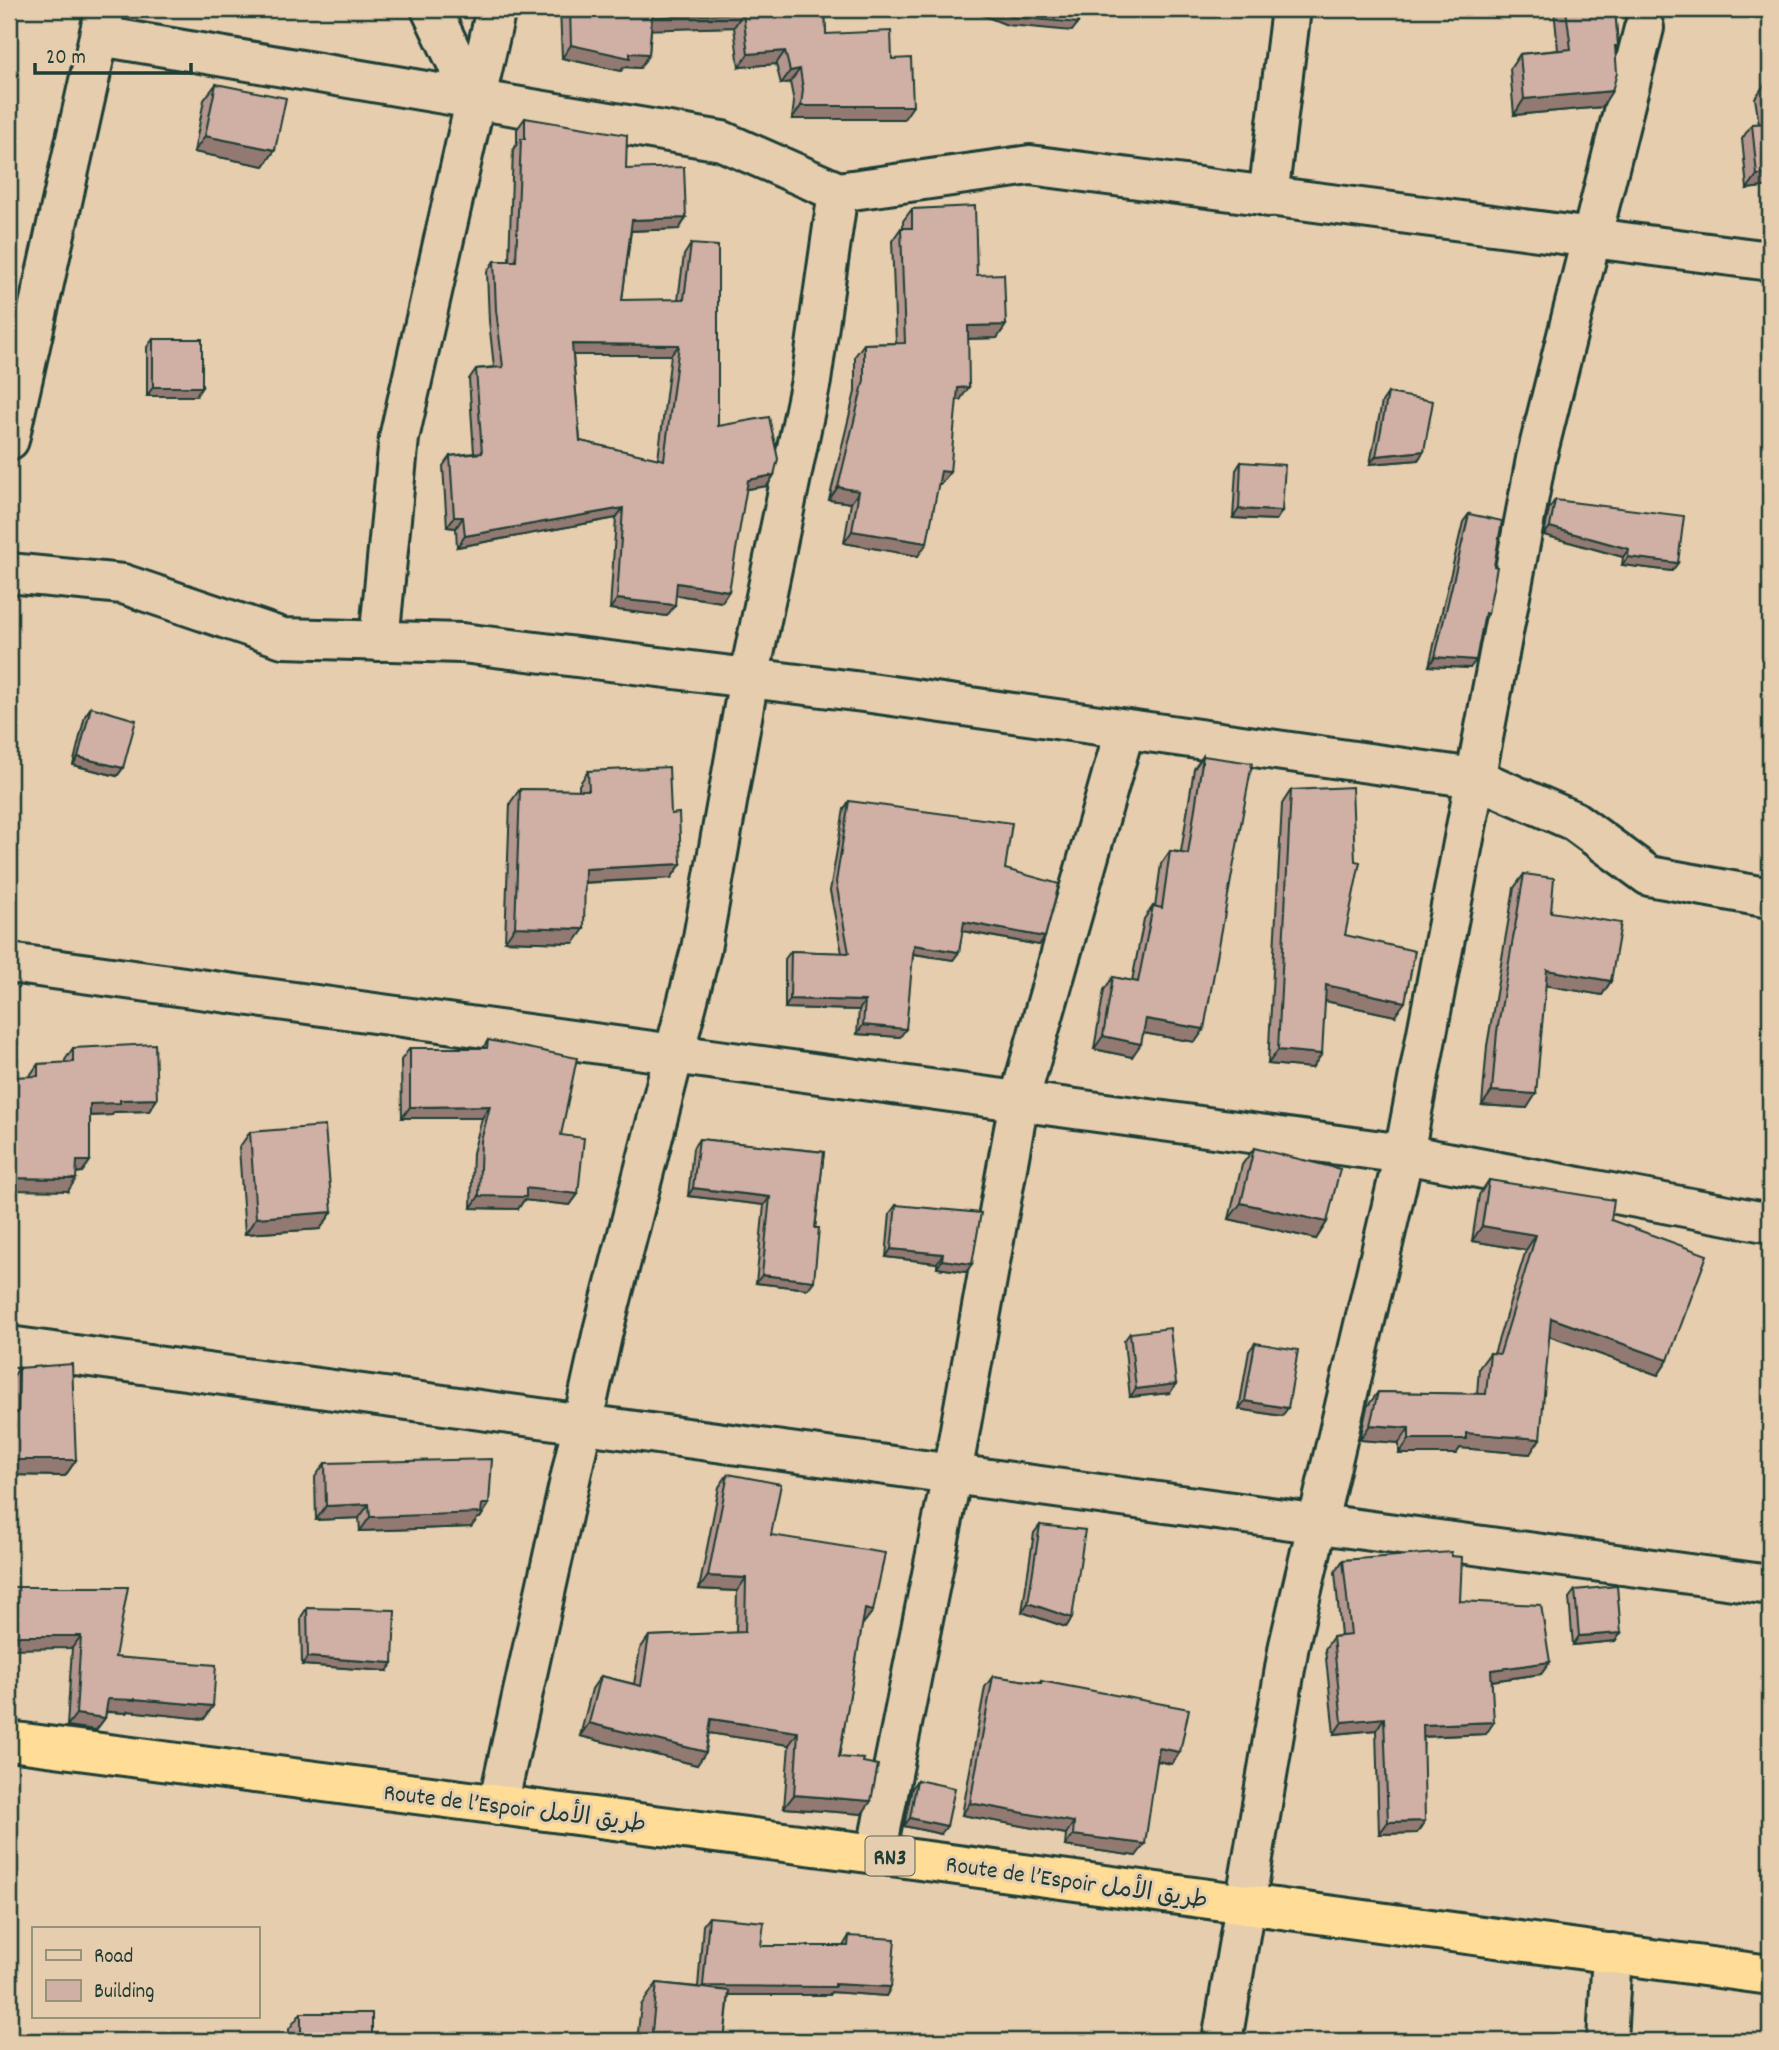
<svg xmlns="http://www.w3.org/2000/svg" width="1779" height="2050" font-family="Dekko,'Playpen Sans Arabic',sans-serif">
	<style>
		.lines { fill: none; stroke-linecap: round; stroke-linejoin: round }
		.minor-casing { stroke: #1f3d34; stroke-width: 44 }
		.trunk-casing { stroke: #1f3d34; stroke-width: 44 }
		.minor { stroke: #e6cdae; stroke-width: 38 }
		.trunk { stroke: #ffdd96; stroke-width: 38 }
		.wall { fill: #b3968d; stroke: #1f3d34; stroke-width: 2; fill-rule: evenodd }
		.shaded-wall { fill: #927a73; stroke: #1f3d34; stroke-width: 2 }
		.building { fill: #d0afa4; stroke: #1f3d34; stroke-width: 2; fill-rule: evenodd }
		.labels { text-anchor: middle; stroke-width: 6; stroke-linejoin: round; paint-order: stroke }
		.shield { fill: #e6cdae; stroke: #5b6859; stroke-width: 2 }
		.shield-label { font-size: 23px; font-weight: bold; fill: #1f3d34 }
		.street-label { font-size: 24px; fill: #1f3d34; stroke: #e6cdae }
	</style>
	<rect width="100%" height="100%" fill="#e6cdae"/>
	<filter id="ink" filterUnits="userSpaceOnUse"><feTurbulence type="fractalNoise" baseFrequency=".0143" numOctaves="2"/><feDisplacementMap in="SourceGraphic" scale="14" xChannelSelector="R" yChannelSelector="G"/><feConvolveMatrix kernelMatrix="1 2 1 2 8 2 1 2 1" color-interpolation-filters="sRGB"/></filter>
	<g filter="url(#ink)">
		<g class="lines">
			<g class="minor-casing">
				<g id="minor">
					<polyline points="431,9 474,99"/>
					<polyline points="100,36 722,141 838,192 1030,165 1770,261"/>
					<polyline points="1268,197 1291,9"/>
					<polyline points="9,440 105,9"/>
					<polyline points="9,573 123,584 283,638 462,643 871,693 1475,778 1574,821 1649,876 1770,898"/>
					<polyline points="379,641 399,438 496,9"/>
					<polyline points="9,963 1404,1154 1770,1223"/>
					<polyline points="9,1346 1770,1585"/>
					<polyline points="498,1805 603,1331 701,949 749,678 811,381 838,192"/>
					<polyline points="876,1854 952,1474 1019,1101 1125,729"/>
					<polyline points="1222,2041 1289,1645 1404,1154 1536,459 1644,28"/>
					<polyline points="1607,2041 1612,1953"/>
				</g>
			</g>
			<g class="trunk-casing">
				<polyline id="trunk" points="9,1741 876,1854 1770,1975"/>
			</g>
			<use href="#minor" class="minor"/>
			<use href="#trunk" class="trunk"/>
		</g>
		<g class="wall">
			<polygon points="560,9 825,9 826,34 892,59 904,119 792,119 794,102 790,82 781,84 776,64 739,67 734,27 651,29 649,54 640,68 624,67 621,71 562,58"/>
			<polygon points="1554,9 1615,9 1618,46 1615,50 1602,107 1514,115 1510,69 1520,54 1558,50"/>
			<polygon points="216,84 275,150 264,166 194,152 204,100"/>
			<polygon points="1765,84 1770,84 1770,186 1747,189 1742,139 1752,124 1759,124 1755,98"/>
			<path d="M525 118 626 169 686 218 679 229 631 231 622 300H678L684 255 691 244 718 426 774 475 767 486 746 489 722 602 676 595 667 616 610 609 616 518 457 547 456 528 447 527 443 466 450 456 474 453 469 379 476 369 494 367 489 321 487 272 494 261H509L513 150 517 144V129ZM573 355H671L658 459 580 441Z"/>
			<polygon points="912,209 977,275 1006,325 997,338 968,339 960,400 956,400 941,484 938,484 918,556 844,543 851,503 829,500 855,392 855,356 864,344 896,343 892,241 901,228 903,228 903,221"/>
			<polygon points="153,339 196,396 147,396 147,347"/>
			<polygon points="1388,393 1424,451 1418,460 1370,464 1382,402"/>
			<polygon points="1241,462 1282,511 1276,520 1233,518 1236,470"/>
			<polygon points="1555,500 1672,571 1622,565 1623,557 1544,535 1549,509"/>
			<polygon points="1469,514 1494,566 1488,614 1483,622 1470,668 1429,666 1463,522"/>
			<polygon points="91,707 123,768 117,776 73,765 85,716"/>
			<polygon points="1203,756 1204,1029 1195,1042 1143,1033 1132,1057 1094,1049 1104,990 1113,977 1132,981 1144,919 1153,906 1155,907 1161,864 1170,851 1181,852 1194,769"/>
			<polygon points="588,771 671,814 681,864 671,878 584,883 574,943 505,941 510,803 520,789 579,790 579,785"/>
			<polygon points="1291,790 1345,935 1395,1016 1325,1001 1312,1068 1268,1064 1282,804"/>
			<polygon points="849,801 1005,869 1039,945 962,931 959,952 953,960 913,954 900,1037 857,1034 859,1010 785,1008 785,959 791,951 842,953 830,891 844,809"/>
			<polygon points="1524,874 1551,912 1611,981 1602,995 1545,985 1527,1108 1482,1105 1487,1046 1514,888"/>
			<polygon points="488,1040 561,1135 578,1194 570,1205 524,1200 518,1209 471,1208 473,1153 482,1118 402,1118 401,1060 410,1048 483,1048"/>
			<polygon points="73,1048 157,1099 149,1111 114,1112 112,1115 90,1116 90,1161 82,1172 76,1173 68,1191 29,1077 38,1064 65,1063 65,1060"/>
			<polygon points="250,1132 332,1212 320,1229 245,1234 239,1148"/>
			<polygon points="699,1139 824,1152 808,1289 756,1283 764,1205 688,1196 693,1148"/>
			<polygon points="1254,1148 1327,1222 1316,1239 1229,1219 1242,1165"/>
			<polygon points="1489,1180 1611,1220 1668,1360 1658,1375 1549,1336 1530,1454 1460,1448 1456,1454 1399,1454 1399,1443 1360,1440 1367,1407 1378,1392 1477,1394 1479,1368 1490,1353 1494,1354 1526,1250 1472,1241 1479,1195"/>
			<polygon points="896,1205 966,1272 937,1268 937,1263 886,1257 890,1213"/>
			<polygon points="1130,1333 1170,1393 1130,1397 1124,1341"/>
			<polygon points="1255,1343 1282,1416 1239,1409 1249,1351"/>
			<polygon points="19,1368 76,1460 65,1476 9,1475 9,1382"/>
			<polygon points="325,1463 489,1504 480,1518 478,1518 471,1527 360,1531 359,1518 316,1520 315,1477"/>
			<polygon points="728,1474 771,1535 863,1624 862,1623 839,1757 862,1814 784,1808 789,1745 709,1733 697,1765 580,1736 592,1689 601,1676 634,1684 640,1649 649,1636 736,1633 737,1591 699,1589 719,1487"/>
			<polygon points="1040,1525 1072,1618 1066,1627 1022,1612 1034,1533"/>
			<polygon points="1451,1556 1460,1601 1550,1662 1541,1674 1492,1681 1486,1734 1424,1737 1417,1833 1379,1834 1376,1730 1334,1734 1325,1649 1333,1637 1341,1636 1335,1572 1343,1560"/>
			<polygon points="9,1587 115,1657 213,1706 204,1719 128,1711 126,1713 106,1712 105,1718 96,1730 67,1726 72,1648"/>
			<polygon points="1575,1590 1621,1633 1615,1641 1573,1645 1569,1598"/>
			<polygon points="307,1608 387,1671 302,1665 301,1617"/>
			<polygon points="993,1676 1040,1683 1041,1681 1172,1764 1157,1761 1136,1856 1065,1846 1066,1834 962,1815 985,1687"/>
			<polygon points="917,1780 941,1834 904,1826 912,1788"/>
			<polygon points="709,1917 761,1946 843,1946 849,1936 891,1987 886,1996 831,1992 829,1995 729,1995 724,2041 637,2041 641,2005 657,1983 698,1987 703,1925"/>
			<polygon points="301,2013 372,2041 289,2041 289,2029"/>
		</g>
		<g class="shaded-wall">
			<polygon points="967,9 993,9 1078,23 1072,31 1007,25"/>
			<polygon points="743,13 734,27 643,30 652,17"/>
			<polygon points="571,45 649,54 640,68 624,67 621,71 562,58"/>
			<polygon points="785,51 776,64 739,67 748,54"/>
			<polygon points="800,69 790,82 781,84 790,71"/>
			<polygon points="1612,91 1602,107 1514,115 1524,99"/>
			<polygon points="801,106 913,106 904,119 792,119"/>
			<polygon points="205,136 275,150 264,166 194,152"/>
			<polygon points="1770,174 1770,186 1747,189 1757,175"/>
			<polygon points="686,218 679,229 625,231 632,220"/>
			<polygon points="1006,325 997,338 959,339 968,326"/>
			<polygon points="572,344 679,345 671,355 565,355"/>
			<polygon points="153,387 202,387 196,396 147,396"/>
			<polygon points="969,387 960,400 949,400 958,388"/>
			<polygon points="1424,451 1418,460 1370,464 1376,456"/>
			<polygon points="941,471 950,472 941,484 932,483"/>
			<polygon points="774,475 767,486 741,490 748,480"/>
			<polygon points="838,487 859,491 851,503 829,500"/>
			<polygon points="623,508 616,518 457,547 465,536"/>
			<polygon points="1239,509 1282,511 1276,520 1233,518"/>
			<polygon points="454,517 463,517 456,528 447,527"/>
			<polygon points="1550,527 1629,549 1623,557 1544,535"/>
			<polygon points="852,531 927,543 918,556 844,543"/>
			<polygon points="1628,557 1678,563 1672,571 1622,565"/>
			<polygon points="677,583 729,591 722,602 670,594"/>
			<polygon points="617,599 675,605 667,616 610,609"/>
			<polygon points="1435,657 1476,660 1470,668 1429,666"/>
			<polygon points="78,757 123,768 117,776 73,765"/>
			<polygon points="681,864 671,878 575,883 585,869"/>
			<polygon points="964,922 1045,937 1039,945 958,930"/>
			<polygon points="515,927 584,929 574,943 505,941"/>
			<polygon points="914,945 959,952 953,960 908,953"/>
			<polygon points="1547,970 1611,981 1602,995 1537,984"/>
			<polygon points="1326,985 1405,1002 1395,1016 1316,999"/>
			<polygon points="790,999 865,1001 859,1010 785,1008"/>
			<polygon points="1146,1019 1204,1029 1195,1042 1137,1032"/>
			<polygon points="863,1025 906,1029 900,1037 857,1034"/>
			<polygon points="1103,1036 1141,1044 1132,1057 1094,1049"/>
			<polygon points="1278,1050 1322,1054 1312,1068 1268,1064"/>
			<polygon points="1492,1091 1536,1094 1527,1108 1482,1105"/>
			<polygon points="157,1099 149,1111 114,1112 112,1115 81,1116 90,1104 120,1100"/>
			<polygon points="490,1106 482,1118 402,1118 410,1107"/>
			<polygon points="77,1161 90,1161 82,1172 68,1173"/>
			<polygon points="9,1178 76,1179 68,1191 9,1190"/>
			<polygon points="526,1188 578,1194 570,1205 524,1200 518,1209 471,1208 479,1196"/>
			<polygon points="693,1188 770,1197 764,1205 688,1196"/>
			<polygon points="1241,1203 1327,1222 1316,1239 1229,1219"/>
			<polygon points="332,1212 320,1229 245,1234 256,1218"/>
			<polygon points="1482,1226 1536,1235 1526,1250 1472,1241"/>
			<polygon points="891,1249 943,1254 937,1263 886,1257"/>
			<polygon points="942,1260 972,1264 966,1272 937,1268"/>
			<polygon points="762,1275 814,1281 808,1289 756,1283"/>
			<polygon points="1551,1318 1668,1360 1658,1375 1540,1333"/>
			<polygon points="1176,1384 1170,1393 1130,1397 1136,1389"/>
			<polygon points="1245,1401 1288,1408 1282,1416 1239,1409"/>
			<polygon points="1370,1425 1409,1428 1399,1443 1360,1440"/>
			<polygon points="1466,1433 1540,1439 1530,1454 1460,1448 1456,1454 1399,1454 1409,1439"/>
			<polygon points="9,1460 76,1460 65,1476 9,1475"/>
			<polygon points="369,1504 359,1518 316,1520 326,1506"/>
			<polygon points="482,1504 489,1504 480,1518 478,1518 471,1527 360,1531 370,1517"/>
			<polygon points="708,1576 746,1578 737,1591 699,1589"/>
			<polygon points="1028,1603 1072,1618 1066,1627 1022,1612"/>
			<polygon points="865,1609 873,1611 863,1624 856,1622"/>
			<polygon points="1621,1633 1615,1641 1573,1645 1579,1636"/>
			<polygon points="9,1636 81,1636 72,1648 9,1649"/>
			<polygon points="308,1657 393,1663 387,1671 302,1665"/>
			<polygon points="1550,1662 1541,1674 1483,1682 1491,1670"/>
			<polygon points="108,1699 135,1699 213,1706 204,1719 128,1711 126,1713 99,1711"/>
			<polygon points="76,1714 105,1718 96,1730 67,1726"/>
			<polygon points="1384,1718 1376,1730 1334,1734 1342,1722"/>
			<polygon points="711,1719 798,1732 789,1745 702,1732"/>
			<polygon points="1494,1722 1486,1734 1415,1737 1423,1725"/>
			<polygon points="589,1723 706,1752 697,1765 580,1736"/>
			<polygon points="1159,1748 1180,1752 1172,1764 1150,1759"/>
			<polygon points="794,1795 871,1801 862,1814 784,1808"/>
			<polygon points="970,1803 1074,1822 1066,1834 962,1815"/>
			<polygon points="910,1818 947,1826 941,1834 904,1826"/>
			<polygon points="1425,1821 1417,1833 1379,1834 1388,1822"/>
			<polygon points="1073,1835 1145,1844 1136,1856 1065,1846"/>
			<polygon points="835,1984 891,1987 886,1996 831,1992 829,1995 697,1995 703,1986"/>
		</g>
		<g class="building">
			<polygon points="570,9 825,9 826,34 891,31 892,59 911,58 913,106 801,106 803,89 800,69 790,71 785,51 748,54 743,13 652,17 649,54 630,53 630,58 571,45"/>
			<polygon points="993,9 1079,9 1078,23 1013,17"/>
			<polygon points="1566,9 1615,9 1618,46 1615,46 1617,73 1612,91 1524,99 1520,54 1571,49"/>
			<polygon points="216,84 286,98 275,150 205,136"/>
			<polygon points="1765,84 1770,84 1770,174 1757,175 1752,124 1770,123"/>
			<path d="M525 118 627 135 626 169 684 167 686 218 632 220 622 300 684 299 691 244 718 246V426L769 417 778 459 774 475 748 480 729 591 677 583 675 605 617 599 623 508 465 536 463 517H454L450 456 482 453 476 369 503 367 496 310 494 261H516L521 139H525ZM572 344 679 345 664 460 580 441Z"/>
			<polygon points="975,206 977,275 1004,274 1006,325 968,326 969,387 958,388 950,472 941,471 927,543 852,531 859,491 838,487 864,380 864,344 905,343 901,228 912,228 912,209"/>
			<rect x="153" y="339" width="49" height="48"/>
			<polygon points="1388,393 1433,401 1424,451 1376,456"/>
			<polygon points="1241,462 1285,465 1282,511 1239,509"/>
			<polygon points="1555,500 1684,516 1678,563 1628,557 1629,549 1550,527"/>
			<polygon points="1469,514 1502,521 1494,566 1497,567 1488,614 1485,613 1476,660 1435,657"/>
			<polygon points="91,707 136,720 123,768 78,757"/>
			<polygon points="1203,756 1252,763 1204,1029 1146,1019 1141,1044 1103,1036 1113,977 1138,982 1153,906 1162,908 1170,851 1188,854"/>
			<polygon points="669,767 671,814 679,813 681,864 585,869 584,929 515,927 520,789 589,790 588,771"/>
			<polygon points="1352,787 1355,861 1360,862 1345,935 1415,951 1405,1002 1326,985 1322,1054 1278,1050 1291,790"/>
			<polygon points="849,801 1012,823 1005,869 1059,884 1045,937 964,922 959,952 914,945 906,1029 863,1025 865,1001 790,999 791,951 849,953 836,882"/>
			<polygon points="1524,874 1554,878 1551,912 1621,923 1611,981 1547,970 1536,1094 1492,1091 1497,1032"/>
			<polygon points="488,1040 577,1058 561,1135 584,1138 578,1194 526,1188 526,1197 479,1196 481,1141 490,1106 410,1107 410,1048 487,1048"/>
			<polygon points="155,1044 157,1099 120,1100 120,1103 90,1104 90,1161 77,1161 76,1179 9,1178 9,1077 38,1076 38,1064 73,1062 73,1048"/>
			<polygon points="325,1126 332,1212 256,1218 250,1132"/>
			<polygon points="699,1139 824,1152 815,1228 819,1228 814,1281 762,1275 770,1197 693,1188"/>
			<polygon points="1254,1148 1340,1169 1327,1222 1241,1203"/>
			<polygon points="1489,1180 1614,1200 1611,1220 1707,1255 1668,1360 1551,1318 1540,1439 1466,1433 1466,1439 1409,1439 1409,1428 1370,1425 1378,1392 1486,1394 1490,1353 1500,1354 1536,1235 1482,1226"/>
			<polygon points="896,1205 981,1213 972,1264 942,1260 943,1254 891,1249"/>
			<polygon points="1170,1328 1176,1384 1136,1389 1130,1333"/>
			<polygon points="1255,1343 1298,1350 1288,1408 1245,1401"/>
			<polygon points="72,1364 76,1460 9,1460 9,1413 18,1413 19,1368"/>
			<polygon points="492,1459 489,1504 482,1504 481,1513 370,1517 369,1504 326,1506 325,1463"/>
			<polygon points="728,1474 781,1484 771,1535 885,1553 873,1611 865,1609 839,1757 864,1759 863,1762 878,1765 871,1801 794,1795 798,1732 711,1719 706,1752 589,1723 601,1676 641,1686 649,1636 745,1632 746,1578 708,1576"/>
			<polygon points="1040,1525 1085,1530 1072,1618 1028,1603"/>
			<polygon points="1451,1552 1451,1556 1462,1557 1460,1601 1541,1605 1550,1662 1491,1670 1494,1722 1423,1725 1425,1821 1388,1822 1384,1718 1342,1722 1333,1637 1351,1635 1343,1560"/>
			<polygon points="1617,1586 1621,1633 1579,1636 1575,1590"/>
			<polygon points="9,1587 128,1587 115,1657 216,1665 213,1706 135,1699 135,1700 108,1699 105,1718 76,1714 81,1636 9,1636"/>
			<polygon points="307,1608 395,1610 393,1663 308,1657"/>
			<polygon points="993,1676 1041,1683 1041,1681 1189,1709 1180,1752 1159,1748 1145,1844 1073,1835 1074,1822 970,1803"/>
			<polygon points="917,1780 955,1788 947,1826 910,1818"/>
			<polygon points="709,1917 764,1922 761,1946 848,1946 849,1936 895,1939 891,1987 835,1984 835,1987 703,1986"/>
			<polygon points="657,1983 729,1991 724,2041 651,2041"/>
			<rect x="301" y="2013" width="71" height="28"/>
			<polygon points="1570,2036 1570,2041 1488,2041 1488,2039"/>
		</g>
	</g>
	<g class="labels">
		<rect class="shield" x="865.5" y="1836.5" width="49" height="39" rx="5"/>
		<g class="shield-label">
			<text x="890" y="1864">RN3</text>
		</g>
		<g class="street-label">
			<text transform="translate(515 1807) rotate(7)" y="8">Route de l’Espoir طريق الأمل</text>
			<text transform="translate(1077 1881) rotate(8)" y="8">Route de l’Espoir طريق الأمل</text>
		</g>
	</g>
	<rect width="1779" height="2050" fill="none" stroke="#e6cdae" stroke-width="35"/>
	<rect x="18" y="18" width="1744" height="2015" fill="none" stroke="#1f3d34" stroke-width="2.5" filter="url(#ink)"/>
	<rect x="32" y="1927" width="228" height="91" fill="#e6cdae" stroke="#96937d" stroke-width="2"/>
	<rect x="46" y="1950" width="35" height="10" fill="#e6cdae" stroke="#96937d" stroke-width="2"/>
	<text x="94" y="1962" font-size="21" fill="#1f3d34">Road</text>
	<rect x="46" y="1980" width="35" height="21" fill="#d0afa4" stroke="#96937d" stroke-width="2"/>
	<text x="94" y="1997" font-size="21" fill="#1f3d34">Building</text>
	<path d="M35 63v10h156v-10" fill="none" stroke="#1f3d34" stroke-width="3.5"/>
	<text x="46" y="63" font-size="21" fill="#1f3d34" stroke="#e6cdae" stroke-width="5" paint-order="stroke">20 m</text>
</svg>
